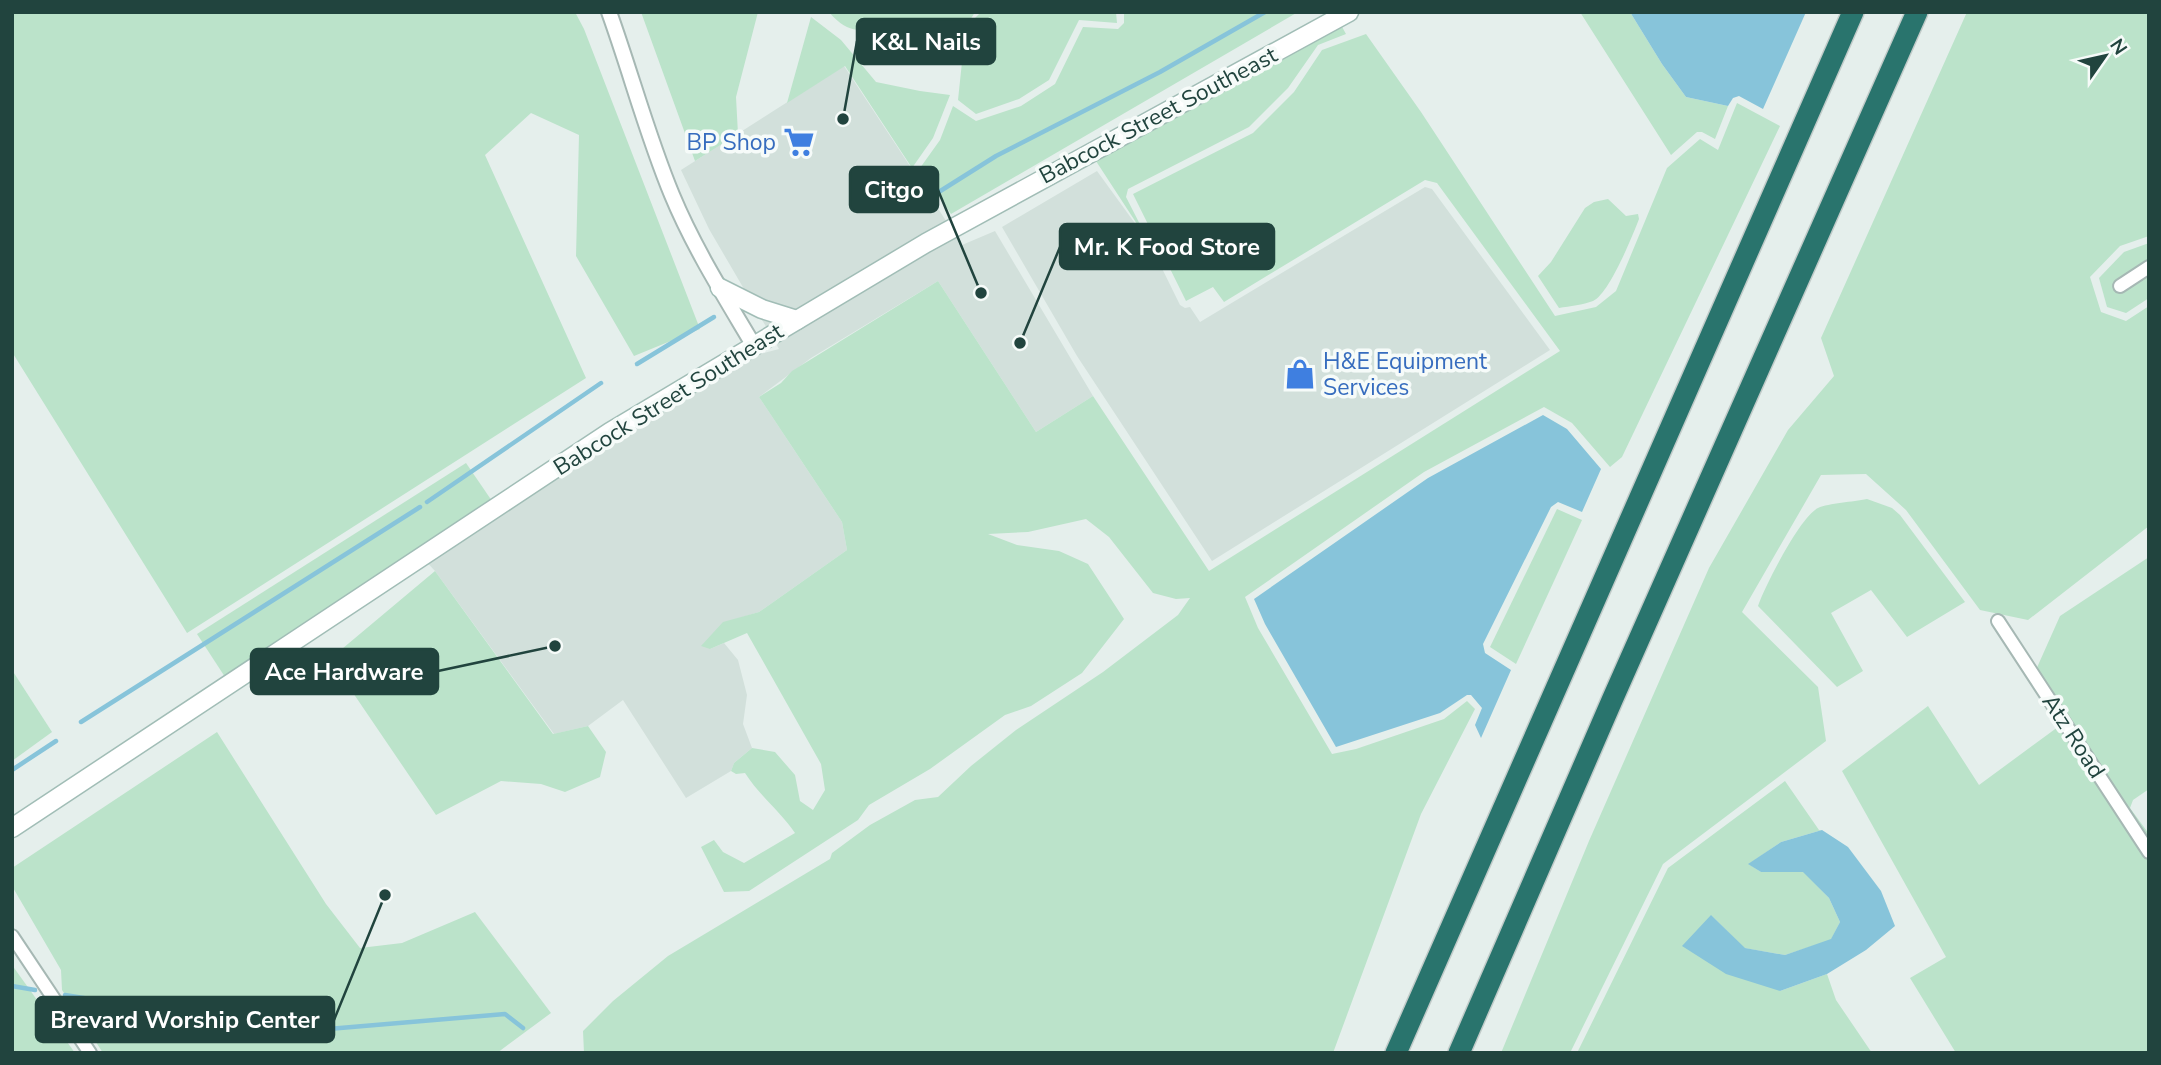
<svg xmlns="http://www.w3.org/2000/svg" width="2161" height="1065" font-family="'Nunito Sans',sans-serif">
	<style>
		.built { fill: #d2e0db }
		.green { fill: #bbe3ca }
		.water { fill: #87c4da }
		.lines { fill: none; stroke-linecap: round; stroke-linejoin: round }
		.stream { stroke: #87c4da; stroke-width: 4.5 }
		.minor-casing { stroke: #a6b8b4; stroke-width: 16 }
		.tertiary-casing { stroke: #a6b8b4; stroke-width: 18 }
		.secondary-casing { stroke: #a1bdb6; stroke-width: 21 }
		.motorway-casing { stroke: #c1cbc9; stroke-width: 24 }
		.minor { stroke: #fff; stroke-width: 12 }
		.tertiary { stroke: #fff; stroke-width: 14 }
		.secondary { stroke: #fff; stroke-width: 18 }
		.motorway { stroke: #29746d; stroke-width: 21 }
		.labels { text-anchor: middle; stroke-width: 7; stroke-linejoin: round; paint-order: stroke }
		.street-label { font-size: 23px; fill: #21443e; stroke: #f6fbf9 }
		.shop-label { font-size: 23px; fill: #366cbe; stroke: #f6fbf9; text-anchor: end }
		.leader { fill: none; stroke: #21443e; stroke-width: 2.5 }
		.callout-dot { fill: #21443e; stroke: #f6fbf9; stroke-width: 2.5 }
		.callout { fill: #21443e; stroke: #21443e; stroke-width: 2.5 }
		.callout-label { font-size: 24px; text-anchor: middle; font-weight: bold; fill: #fff }
	</style>
	<rect width="100%" height="100%" fill="#e5efec"/>
	<g class="built">
		<polygon points="844,66 962,245 995,231 1093,396 1036,432 938,281 811,358 759,397 842,522 847,550 759,612 723,623 710,649 724,643 738,660 747,695 743,724 752,748 734,763 731,771 686,798 623,700 588,726 554,734 435,571 422,557 679,398 760,354 779,349 709,229 681,170"/>
		<polygon points="1097,171 1150,244 1180,305 1185,308 1190,307 1200,322 1425,187 1432,189 1550,350 1212,561 1077,356 1002,227"/>
	</g>
	<g class="green">
		<polygon points="12,12 575,12 584,29 700,329 634,356 576,256 579,135 531,113 485,155 586,378 187,633 12,352"/>
		<polygon points="641,12 758,12 736,97 738,134 695,161"/>
		<path d="M829 12H975L966 27 981 12H1116L1117 23 1079 20 1049 80 1019 99 976 114 958 100 964 43 955 38 942 54 931 60C918 52 903 39 888 34 861 26 851 38 829 12Z"/>
		<polygon points="1124,12 1298,12 951,214 920,168 940,140 953,106 976,121 1021,106 1055,84 1083,27 1118,29 1124,23"/>
		<polygon points="1580,12 1630,12 1662,64 1686,97 1728,106 1715,139 1702,132 1697,132 1671,155"/>
		<polygon points="1967,12 2149,12 2149,236 2120,246 2090,277 2101,312 2126,321 2149,306 2149,526 2028,620 1980,610 1906,510 1866,474 1821,475 1742,612 1818,687 1826,741 1663,864 1570,1053 1501,1053 1589,841 1709,568 1788,430 1834,376 1821,338"/>
		<polygon points="811,17 841,40 876,82 920,91 950,95 933,138 912,168 845,66 787,103"/>
		<polygon points="1341,25 1346,34 1318,45 1288,88 1249,127 1128,189 1126,197 1150,244 1094,158"/>
		<path d="M1366 34 1421 112 1555 316 1596 307 1616 291 1667 168 1700 139 1718 150 1737 103 1780 126 1622 457 1610 467 1572 423 1544 407 1424 472 1245 597 1258 628 1332 754 1356 749 1444 719 1467 701 1475 709 1421 814 1333 1053H584L583 1031 613 1001 668 956 830 859 832 853 870 825 915 800 938 797 971 766 1016 730 1103 672 1178 615 1190 598 1176 599 1153 593 1109 537 1086 519 1028 532 988 534 1017 545 1059 551 1088 564 1124 619 1082 673 1031 706 1005 715 930 769 869 805 858 820 749 891 724 892 701 847 714 840 723 852 744 863 795 833C780 811 759 795 745 773L736 774 731 771 734 763 752 748 775 752 795 775 800 801 813 810 825 790 821 764 747 633 710 649 701 646 723 622 759 612 847 550 842 522 759 397 781 383 792 371 938 281 1036 432 1093 396 1209 571 1560 351 1437 183 1425 180 1224 302 1213 287 1186 301 1133 194 1253 133 1294 92 1322 50Z"/>
		<path d="M1608 199 1626 216 1638 214 1639 219C1632 237 1609 294 1593 301 1583 305 1570 306 1559 308L1538 276 1551 262 1585 208 1594 202Z"/>
		<polygon points="2149,243 2149,298 2126,313 2107,307 2099,278 2124,252"/>
		<polygon points="466,463 492,501 225,677 197,634"/>
		<path d="M1867 499 1892 508 1900 515 1965 602 1907 637 1871 590 1831 613 1863 671 1837 687 1758 606C1765 586 1800 517 1818 508 1829 503 1853 502 1867 499Z"/>
		<polygon points="1557,509 1582,520 1516,664 1490,647"/>
		<polygon points="2149,557 2149,789 2133,800 2130,808 2149,834 2149,1053 1956,1053 1910,978 1946,957 1842,771 1928,706 1979,785 2062,724 2035,672 2060,616"/>
		<polygon points="435,571 553,734 588,726 606,752 600,777 565,792 541,784 501,781 436,815 330,659"/>
		<polygon points="12,670 52,732 12,761"/>
		<polygon points="217,732 326,904 360,948 402,943 475,912 551,1013 497,1053 103,1053 62,990 61,970 12,886 12,868"/>
		<polygon points="1785,781 1819,830 1822,830 1781,842 1749,864 1761,872 1803,871 1829,898 1840,922 1831,940 1785,955 1744,948 1711,915 1780,991 1827,974 1836,1000 1872,1053 1577,1053 1668,868"/>
		<polygon points="12,965 75,1053 12,1053"/>
	</g>
	<g class="water">
		<polygon points="1630,12 1806,12 1763,109 1739,96 1733,98 1728,106 1686,97 1662,64"/>
		<polygon points="1543,415 1567,429 1601,469 1582,512 1558,502 1551,507 1483,644 1485,653 1511,670 1481,738 1475,725 1482,708 1471,695 1467,695 1440,713 1336,747 1265,624 1254,599 1428,478"/>
		<polygon points="1822,830 1848,847 1881,891 1895,926 1866,950 1827,974 1780,991 1726,974 1682,946 1711,915 1745,948 1785,955 1831,939 1840,922 1829,898 1803,872 1761,872 1748,864 1781,842"/>
	</g>
	<g class="lines">
		<g class="stream">
			<polyline points="926,200 996,156 1160,72 1265,12"/>
			<polyline points="637,364 714,317"/>
			<polyline points="427,502 601,383"/>
			<polyline points="81,722 420,507"/>
			<polyline points="12,770 56,741"/>
			<polyline points="12,986 35,990"/>
			<polyline points="65,995 293,1032 505,1014 523,1028"/>
		</g>
		<g class="minor-casing">
			<g id="minor">
				<polyline points="2120,286 2149,267"/>
				<polyline points="1998,621 2149,852"/>
				<polyline points="12,936 90,1053"/>
			</g>
		</g>
		<g class="tertiary-casing">
			<path id="tertiary" d="M609 12C631 73 647 135 672 195 694 248 725 297 754 346"/>
		</g>
		<g class="secondary-casing">
			<g id="secondary">
				<polyline points="720,288 762,309 797,320"/>
				<polyline points="12,828 610,432 926,243 1349,12"/>
			</g>
		</g>
		<g class="motorway-casing">
			<g id="motorway">
				<polyline points="1396,1053 1853,12"/>
				<polyline points="1459,1053 1613,698 1917,12"/>
			</g>
		</g>
		<use href="#minor" class="minor"/>
		<use href="#tertiary" class="tertiary"/>
		<use href="#secondary" class="secondary"/>
		<use href="#motorway" class="motorway"/>
	</g>
	<defs>
		<g id="supermarket-bare" transform="scale(2.415)"><path d="M-6-5.5h2.5l.6 2H6L4.5 2H-2.5L-4.4-4H-6ZM-1.5 3.2a1.3 1.3 0 1 0 .1 0ZM3 3.2a1.3 1.3 0 1 0 .1 0Z" fill="#3f7fe0" stroke="#f6fbf9" stroke-width="2.5" paint-order="stroke"/></g>
		<g id="shop-bare" transform="scale(2.415)"><path d="M-5-2.5h2.3a2.7 3.5 0 0 1 5.4 0H5L5.5 6h-11ZM-1.5-2.5h3a1.5 2.3 0 0 0-3 0Z" fill="#3f7fe0" stroke="#f6fbf9" stroke-width="2.5" paint-order="stroke"/></g>
	</defs>
	<g fill-rule="evenodd">
		<use href="#supermarket-bare" x="799" y="142"/>
		<use href="#shop-bare" x="1300" y="374"/>
	</g>
	<g class="labels">
		<g class="street-label">
			<text transform="translate(1158 115) rotate(-28)" y="8">Babcock Street Southeast</text>
			<text transform="translate(668 399) rotate(-32)" y="8">Babcock Street Southeast</text>
			<text transform="translate(2074 736) rotate(57)" y="8">Atz Road</text>
		</g>
		<g class="shop-label">
			<text x="776" y="150">BP Shop</text>
			<text x="1323" y="369" text-anchor="start">H&amp;E Equipment<tspan x="1323" dy="26">Services</tspan></text>
		</g>
	</g>
	<path class="leader" d="M843 119L857 41M981 293L938 190M1020 343L1060 247M555 646L438 671M385 895L334 1020"/>
	<g class="callout-dot">
		<circle cx="843" cy="119" r="7"/>
		<circle cx="981" cy="293" r="7"/>
		<circle cx="1020" cy="343" r="7"/>
		<circle cx="555" cy="646" r="7"/>
		<circle cx="385" cy="895" r="7"/>
	</g>
	<g class="callout">
		<rect x="857" y="19" width="138" height="45" rx="7"/>
		<rect x="850" y="167" width="88" height="45" rx="7"/>
		<rect x="1060" y="224" width="214" height="45" rx="7"/>
		<rect x="251" y="649" width="187" height="45" rx="7"/>
		<rect x="36" y="997" width="298" height="45" rx="7"/>
	</g>
	<g class="callout-label">
		<text x="926" y="50">K&amp;L Nails</text>
		<text x="894" y="198">Citgo</text>
		<text x="1167" y="255">Mr. K Food Store</text>
		<text x="344" y="680">Ace Hardware</text>
		<text x="185" y="1028">Brevard Worship Center</text>
	</g>
	<rect width="2161" height="1065" fill="none" stroke="#21443e" stroke-width="28"/>
	<g transform="translate(2105 56) rotate(56)" stroke="#f6fbf9" stroke-width="5" paint-order="stroke">
	<path d="M0-5L12 26L0 18L-12 26Z" fill="#21443e"/>
	<text y="-10" font-size="19" font-weight="bold" text-anchor="middle" fill="#21443e">N</text>
	</g>
</svg>
